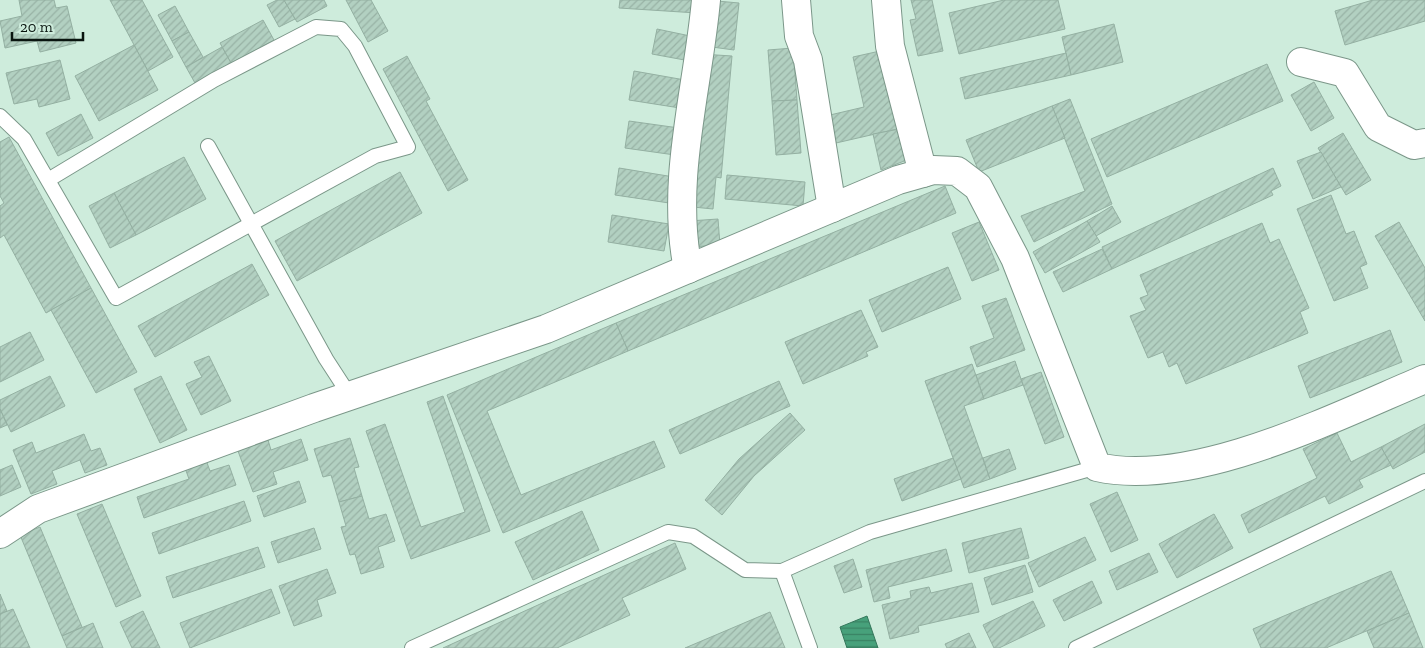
<svg xmlns="http://www.w3.org/2000/svg" width="1425" height="648" font-family="'Zilla Slab',serif">
	<style>
		.water { fill: url(#water-rules); stroke: #34775b }
		.building { fill: url(#building-hatch); stroke: #94b0a2 }
		.lines { fill: none; stroke-linecap: round; stroke-linejoin: round }
		.lane-casing { stroke: #7b9789; stroke-width: 16 }
		.street-casing { stroke: #7b9789; stroke-width: 30 }
		.lane { stroke: #fff; stroke-width: 14 }
		.street { stroke: #fff; stroke-width: 28 }
	</style>
	<defs>
		<pattern id="water-rules" width="6" height="5" patternUnits="userSpaceOnUse" patternTransform="scale(1.25)"><rect width="6" height="5" fill="#47a17b"/><path d="M0 2.5h6" fill="none" stroke="#398263"/></pattern>
		<pattern id="building-hatch" width="6" height="6" patternUnits="userSpaceOnUse" patternTransform="scale(1.25)"><rect width="6" height="6" fill="#b2d0c1"/><path d="M-1 1l2-2M0 6l6-6M5 7l2-2" fill="none" stroke="#98b2a5"/></pattern>
	</defs>
	<rect width="100%" height="100%" fill="#ceecdc"/>
	<polygon class="water" points="867,616 878,648 847,648 840,627"/>
	<g class="building">
		<polygon points="19,0 54,0 56,8 67,6 76,43 40,52 37,41 5,48 0,21 22,16"/>
		<polygon points="110,0 142,0 173,57 148,71"/>
		<polygon points="277,0 284,0 295,19 279,27 267,5"/>
		<polygon points="284,0 324,0 327,6 297,22"/>
		<polygon points="346,0 371,0 388,31 368,42"/>
		<polygon points="620,0 698,0 697,13 619,8"/>
		<polygon points="911,0 932,0 943,51 918,56 910,20 916,19"/>
		<polygon points="1004,0 1058,0 1065,29 959,54 949,13"/>
		<polygon points="1373,0 1425,0 1425,21 1345,45 1335,11"/>
		<polygon points="717,1 739,3 734,50 712,47"/>
		<polygon points="175,6 189,32 172,41 158,15"/>
		<polygon points="263,20 274,40 231,63 220,43"/>
		<polygon points="1114,24 1123,62 1071,75 1062,37"/>
		<polygon points="657,29 695,37 690,61 652,54"/>
		<polygon points="189,32 203,57 186,67 172,41"/>
		<polygon points="134,45 158,90 99,121 75,76"/>
		<polygon points="222,47 231,63 195,83 186,67"/>
		<polygon points="793,48 797,100 772,101 768,50"/>
		<polygon points="880,51 897,129 836,143 830,115 864,107 853,57"/>
		<polygon points="1066,53 1071,75 965,99 960,78"/>
		<polygon points="701,54 732,56 721,178 716,177 713,209 693,207"/>
		<polygon points="407,56 430,99 426,101 468,180 448,191 383,69"/>
		<polygon points="60,60 70,99 39,107 37,99 14,104 6,73"/>
		<polygon points="1267,64 1283,101 1107,177 1091,139"/>
		<polygon points="634,71 685,80 680,108 629,100"/>
		<polygon points="1314,82 1334,118 1311,131 1291,95"/>
		<polygon points="1070,99 1112,204 1034,242 1021,216 1085,191 1052,106"/>
		<polygon points="797,100 801,153 776,155 772,101"/>
		<polygon points="1052,106 1065,138 979,172 966,140"/>
		<polygon points="81,114 93,138 58,156 46,133"/>
		<polygon points="629,121 679,128 675,155 625,148"/>
		<polygon points="905,128 912,158 881,170 873,134"/>
		<polygon points="1343,133 1371,180 1346,195 1318,148"/>
		<polygon points="9,137 91,288 46,313 4,235 0,238 0,206 4,203 0,196 0,142"/>
		<polygon points="1321,152 1341,187 1313,199 1297,161"/>
		<polygon points="184,157 206,199 136,235 114,193"/>
		<polygon points="619,168 680,178 676,204 615,195"/>
		<polygon points="1273,168 1281,186 1271,191 1273,195 1112,269 1102,247"/>
		<polygon points="400,172 422,213 297,281 275,241"/>
		<polygon points="727,175 805,182 803,206 725,199"/>
		<polygon points="945,186 956,213 628,351 616,323"/>
		<polygon points="114,193 136,235 110,248 89,206"/>
		<polygon points="1331,195 1346,234 1354,231 1367,264 1360,267 1368,288 1334,301 1297,209"/>
		<polygon points="1112,206 1121,222 1096,236 1087,221"/>
		<polygon points="612,215 669,224 664,251 608,242"/>
		<polygon points="718,219 720,245 691,247 689,221"/>
		<polygon points="1087,221 1100,242 1045,273 1033,252"/>
		<polygon points="979,222 999,270 972,281 952,233"/>
		<polygon points="1399,222 1425,268 1425,321 1375,236"/>
		<polygon points="1262,223 1270,243 1279,239 1309,308 1300,312 1308,333 1186,384 1177,363 1169,367 1163,352 1148,358 1130,316 1146,310 1140,298 1148,295 1140,275"/>
		<polygon points="1102,249 1112,269 1063,292 1053,272"/>
		<polygon points="252,264 269,295 155,357 138,326"/>
		<polygon points="948,267 961,299 882,332 869,300"/>
		<polygon points="91,288 137,372 96,393 51,310"/>
		<polygon points="1006,298 1025,350 977,367 970,347 994,338 982,306"/>
		<polygon points="861,310 878,347 866,352 868,356 803,384 785,342"/>
		<polygon points="616,323 628,351 487,411 521,495 654,441 665,467 503,533 447,395"/>
		<polygon points="1390,330 1402,362 1310,398 1298,366"/>
		<polygon points="30,332 44,360 0,382 0,347"/>
		<polygon points="209,356 231,401 201,415 186,384 202,377 194,362"/>
		<polygon points="1015,361 1023,385 984,399 976,375"/>
		<polygon points="972,364 984,399 964,406 990,479 964,488 925,381"/>
		<polygon points="1041,372 1064,437 1045,444 1021,379"/>
		<polygon points="50,376 65,406 11,432 0,409 0,400"/>
		<polygon points="161,376 187,430 160,443 134,389"/>
		<polygon points="779,381 790,406 680,454 669,430"/>
		<polygon points="443,396 490,531 411,559 366,431 385,424 421,527 465,512 427,402"/>
		<polygon points="0,409 7,425 0,428"/>
		<polygon points="790,413 805,430 754,476 722,515 705,500 739,459"/>
		<polygon points="1425,424 1425,452 1393,469 1381,447"/>
		<polygon points="1337,433 1351,462 1381,447 1391,465 1359,480 1363,487 1329,504 1325,496 1249,533 1241,515 1317,478 1303,449"/>
		<polygon points="84,434 91,451 100,448 107,465 85,473 80,460 52,471 57,484 31,494 13,450 32,442 36,453"/>
		<polygon points="350,438 359,467 354,468 362,496 339,502 331,475 323,477 314,449"/>
		<polygon points="301,439 308,460 273,472 277,484 253,492 238,451 268,440 271,450"/>
		<polygon points="1009,449 1016,469 990,479 983,458"/>
		<polygon points="953,458 961,479 902,501 894,479"/>
		<polygon points="206,460 210,471 229,465 236,485 144,518 137,497 189,479 185,468"/>
		<polygon points="12,465 21,487 0,496 0,470"/>
		<polygon points="299,481 306,502 264,517 257,496"/>
		<polygon points="1117,492 1138,540 1111,552 1090,504"/>
		<polygon points="362,496 369,519 386,514 395,541 378,547 384,567 361,574 355,554 350,555 341,527 346,526 339,502"/>
		<polygon points="244,501 251,521 159,554 152,533"/>
		<polygon points="102,504 141,596 116,607 77,514"/>
		<polygon points="582,511 599,550 533,580 515,542"/>
		<polygon points="1214,514 1233,548 1177,578 1159,544"/>
		<polygon points="40,527 82,627 62,636 20,535"/>
		<polygon points="314,528 321,549 278,563 271,542"/>
		<polygon points="1021,528 1029,558 969,573 962,543"/>
		<polygon points="1085,537 1096,560 1039,587 1028,563"/>
		<polygon points="675,543 686,569 622,598 630,615 557,648 443,648"/>
		<polygon points="258,547 265,567 173,598 166,577"/>
		<polygon points="946,549 952,571 888,587 890,598 874,602 866,570"/>
		<polygon points="1149,553 1158,572 1117,590 1109,571"/>
		<polygon points="853,559 862,587 844,593 834,566"/>
		<polygon points="1025,565 1033,592 992,605 984,578"/>
		<polygon points="327,569 336,593 317,600 322,616 294,626 279,586"/>
		<polygon points="1391,571 1409,613 1326,648 1261,648 1253,629"/>
		<polygon points="1092,581 1102,603 1064,621 1053,600"/>
		<polygon points="972,583 979,612 918,626 919,632 890,639 882,605 911,598 910,591 929,587 931,593"/>
		<polygon points="271,589 280,613 190,648 180,623"/>
		<polygon points="0,594 7,611 0,614"/>
		<polygon points="1033,601 1045,626 999,648 994,648 983,625"/>
		<polygon points="13,609 30,648 0,648 0,614"/>
		<polygon points="143,611 160,648 132,648 120,622"/>
		<polygon points="770,612 785,648 685,648"/>
		<polygon points="1409,613 1423,648 1374,648 1367,631"/>
		<polygon points="93,623 103,648 67,648 62,636"/>
		<polygon points="969,633 976,648 947,648 945,644"/>
	</g>
	<g class="lines">
		<g class="lane-casing">
			<g id="lane">
				<polyline points="0,116 24,139 116,298 375,156 408,147 355,46 341,29 316,27 214,80 48,180"/>
				<polyline points="208,146 326,359 350,396"/>
				<polyline points="412,648 668,532 693,536 745,570 782,571"/>
				<polyline points="810,648 782,571 870,532 1097,467"/>
				<polyline points="1076,648 1425,481"/>
			</g>
		</g>
		<g class="street-casing">
			<g id="street">
				<polyline points="796,0 799,36 808,60 832,208"/>
				<polyline points="886,0 890,46 923,173"/>
				<polyline points="1301,62 1345,73 1378,127 1414,145 1425,143"/>
				<path d="M688 269C670 180 698 89 706 0"/>
				<path d="M0 534 38 509 314 408 546 329 898 180 933 170 957 171 978 187 1015 258 1097 467C1193 489 1337 416 1425 379"/>
			</g>
		</g>
		<use href="#lane" class="lane"/>
		<use href="#street" class="street"/>
	</g>
	<path d="M12 32v8h71v-8" fill="none" stroke="#09140f" stroke-width="2.5"/>
	<text x="20" y="32" font-size="15" fill="#09140f" stroke="#ceecdc" stroke-width="4" paint-order="stroke">20 m</text>
</svg>
